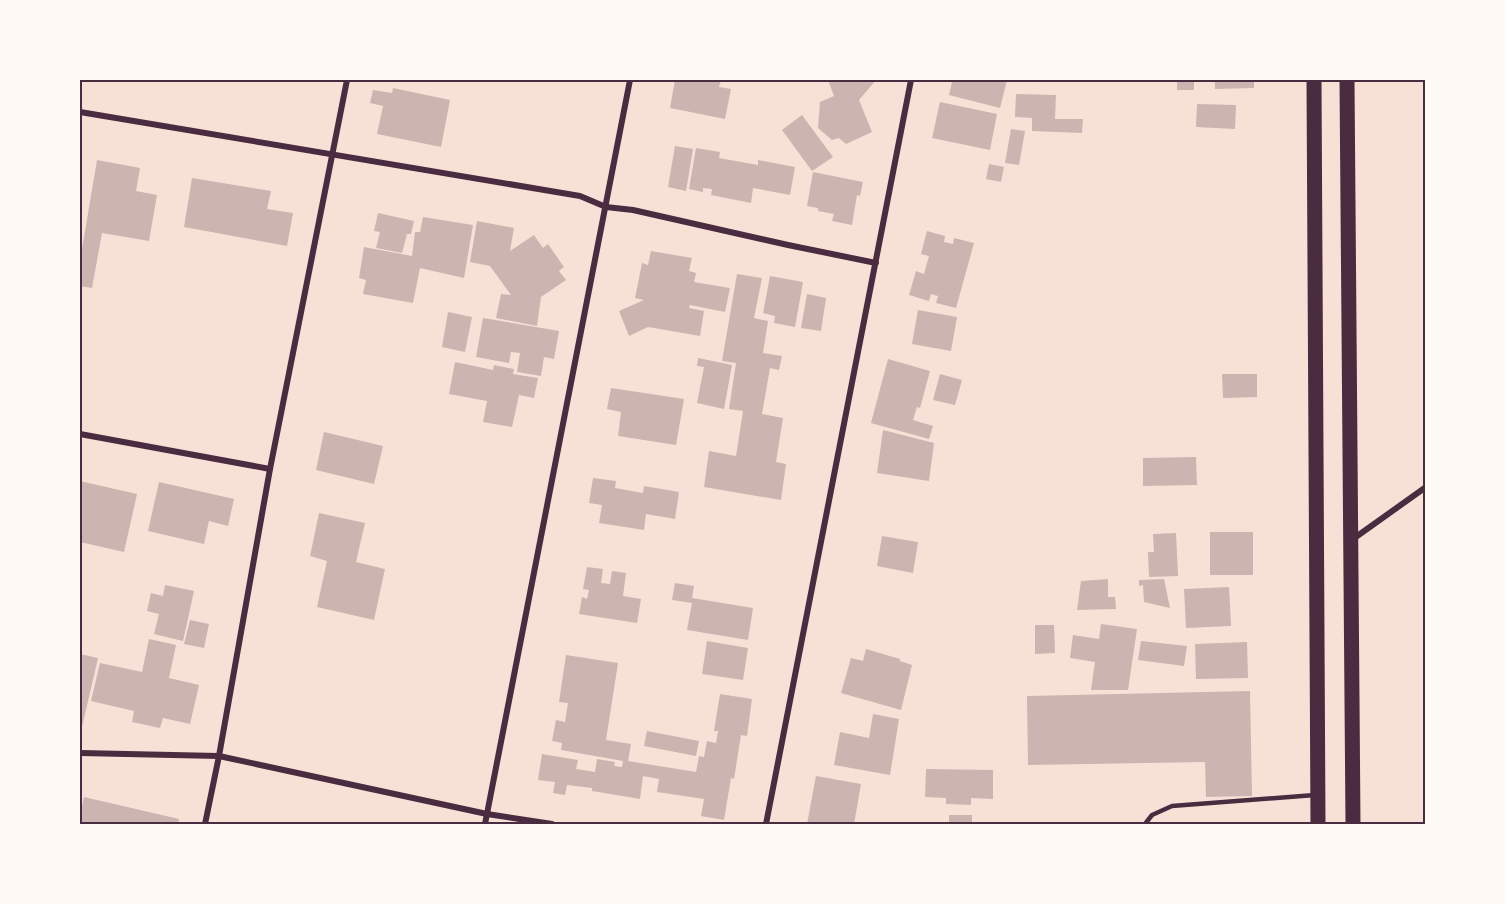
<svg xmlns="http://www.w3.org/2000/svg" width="1505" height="904" font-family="'Source Sans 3',sans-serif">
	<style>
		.building { fill: #ccb4b1 }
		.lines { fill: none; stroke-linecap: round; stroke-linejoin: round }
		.service { stroke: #4a2c40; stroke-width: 4.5 }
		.minor { stroke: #4a2c40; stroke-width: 6 }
		.primary { stroke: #4a2c40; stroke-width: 15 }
		.neatline { fill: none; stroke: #4a2c40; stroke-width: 2 }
	</style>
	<rect width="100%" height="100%" fill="#f7e1d7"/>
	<g class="building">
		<polygon points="675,80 721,80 719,87 731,89 725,119 670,108"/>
		<polygon points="828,80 876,80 859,100 872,132 846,144 839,138 832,140 818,128 820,102 834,96"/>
		<polygon points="946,80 1007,80 1000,108 949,95 952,82"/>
		<rect x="1177" y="80" width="17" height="10"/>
		<polygon points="1215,80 1254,80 1254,88 1215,89"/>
		<polygon points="393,88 450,100 441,147 377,134 383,106 370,103 373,90 392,93"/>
		<polygon points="1016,94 1056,95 1055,119 1083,119 1082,133 1032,131 1032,118 1015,117"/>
		<polygon points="940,102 997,114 990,150 932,138"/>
		<polygon points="1197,104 1236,105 1235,129 1196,127"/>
		<polygon points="802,115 833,157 812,171 782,130"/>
		<polygon points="1011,129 1025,131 1019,165 1005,163"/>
		<polygon points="675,146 693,149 686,191 668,187"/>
		<polygon points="696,148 720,152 719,158 758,165 758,160 795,167 790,195 753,188 751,203 711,195 712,189 703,188 703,192 689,189"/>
		<polygon points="97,160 140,168 136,191 157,195 149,241 102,233 92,288 80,286 80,261"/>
		<polygon points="989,164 1004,167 1001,182 986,179"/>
		<polygon points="813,172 863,182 860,196 857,195 852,225 832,221 834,214 818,211 818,208 807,206"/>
		<polygon points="192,178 271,191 267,209 293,213 287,246 184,227"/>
		<polygon points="378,213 414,221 411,234 407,234 402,253 376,248 380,232 374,231"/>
		<polygon points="423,217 473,225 464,278 420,268 413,303 363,294 366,280 359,278 364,247 412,256 415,232 420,232"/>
		<polygon points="477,221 514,228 510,251 534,235 543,248 548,244 564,267 559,271 566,280 541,297 537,326 496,318 501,294 511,295 490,266 470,262"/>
		<polygon points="927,231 945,236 944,242 953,244 954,238 974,243 956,308 936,303 938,296 931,294 929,301 909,295 916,271 924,274 929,256 921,254"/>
		<polygon points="651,251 692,258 689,271 696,273 694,282 730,288 725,312 690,305 689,308 704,311 700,336 648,327 629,336 619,311 644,300 635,298 642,263 648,265"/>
		<polygon points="737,274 762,278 754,318 768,321 763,353 782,356 779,370 770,368 762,414 783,418 776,462 786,464 781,500 704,487 709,451 736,456 743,411 729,409 736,363 722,361"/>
		<polygon points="770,276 803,282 795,327 774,323 775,316 763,313"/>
		<polygon points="807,294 826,298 821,331 801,328"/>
		<polygon points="918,310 957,317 951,351 912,344"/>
		<polygon points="448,312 472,317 465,352 442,347"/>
		<polygon points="483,318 559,331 554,359 544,357 541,376 517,372 520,353 511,352 509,363 476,357"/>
		<polygon points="698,358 732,365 724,409 697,403 704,367 697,366"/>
		<polygon points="888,359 930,371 920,408 917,407 913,420 933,426 929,439 871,423"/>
		<polygon points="455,362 493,370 494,365 514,369 513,374 538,378 534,398 519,395 512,427 483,422 487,401 449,394"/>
		<polygon points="940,374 962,380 955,405 933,400"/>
		<polygon points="1222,374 1257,374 1257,397 1223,398"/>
		<polygon points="611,388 684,399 676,445 618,436 621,412 607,409"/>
		<polygon points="883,430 934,443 929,481 877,473"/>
		<polygon points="324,432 383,446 374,484 316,470"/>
		<polygon points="1196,457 1197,485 1143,486 1143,458"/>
		<polygon points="593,478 616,481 615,488 643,493 644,486 679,492 675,519 646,514 644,530 599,523 602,505 589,503"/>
		<polygon points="80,481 137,494 124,552 80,542"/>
		<polygon points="159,482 234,499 228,526 209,521 204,544 148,531"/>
		<polygon points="319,513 365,523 356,562 385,569 374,620 317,607 327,561 310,556"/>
		<rect x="1210" y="532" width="43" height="43"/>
		<polygon points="1176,533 1178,576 1149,577 1148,552 1154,552 1153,534"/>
		<polygon points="882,536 918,542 913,573 877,566"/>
		<polygon points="587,567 603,569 601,583 610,584 612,571 626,573 623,596 641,599 637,623 579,614 582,597 587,599 589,590 583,589"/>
		<polygon points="1108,579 1108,597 1115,597 1116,609 1077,610 1081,581"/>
		<polygon points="1164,579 1170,608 1144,602 1143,585 1139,586 1139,580"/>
		<polygon points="675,583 694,586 692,598 753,608 748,640 687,630 692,603 672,600"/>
		<polygon points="165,585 194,591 183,641 154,634 159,614 147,611 151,593 163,596"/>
		<polygon points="1229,587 1231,626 1186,628 1184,589"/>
		<polygon points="190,620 209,624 204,648 184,644"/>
		<polygon points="1101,624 1137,629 1128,690 1091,690 1095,662 1070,658 1073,635 1099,639"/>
		<polygon points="1035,625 1054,625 1055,653 1035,654"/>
		<polygon points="149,639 176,645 169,678 199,685 190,724 163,718 160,728 132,722 134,711 91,701 100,663 142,672"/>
		<polygon points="707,641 748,648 743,680 702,674"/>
		<polygon points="1141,641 1187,646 1184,666 1138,660"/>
		<polygon points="1247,642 1248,678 1196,679 1195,644"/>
		<polygon points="866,649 900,659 900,661 912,665 901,710 841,693 851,658 863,661"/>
		<polygon points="80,654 98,658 82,727 80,726"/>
		<polygon points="566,655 618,663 606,740 631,744 628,761 696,772 699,756 704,757 707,741 716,743 718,731 714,731 720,694 752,699 747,736 741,735 734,779 731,778 724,820 701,816 704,799 657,792 659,779 643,776 640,799 592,791 592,788 567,785 565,795 553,793 555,782 538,780 542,754 578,760 576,769 595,772 597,759 615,762 614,766 622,767 623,761 561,750 562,743 552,741 556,720 565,722 568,703 559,702"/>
		<polygon points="1250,691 1252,796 1206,797 1205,762 1028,765 1027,696"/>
		<polygon points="873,714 899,719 890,775 834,765 840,732 869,738"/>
		<polygon points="647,731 699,741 696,756 644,746"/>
		<polygon points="926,769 993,770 993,799 971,798 971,805 946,804 946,798 925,797"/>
		<polygon points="816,776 861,784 854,824 807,824"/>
		<polygon points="84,797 179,819 178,824 80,824 80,817"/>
		<rect x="949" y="815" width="23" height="9"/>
	</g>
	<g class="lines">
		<polyline class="service" points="1145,824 1152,815 1172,806 1315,795"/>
		<g class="minor">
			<polyline points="80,112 580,196 606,207 633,210 788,245 876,263"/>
			<polyline points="80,434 270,469"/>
			<polyline points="1353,539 1426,487"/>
			<polyline points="80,753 219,756 487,814 552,824"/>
			<polyline points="205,824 219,756 270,469 347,80"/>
			<polyline points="485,824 630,80"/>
			<polyline points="766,824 911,80"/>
		</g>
		<g class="primary">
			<polyline points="1314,80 1318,824"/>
			<polyline points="1347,80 1353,824"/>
		</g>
	</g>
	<rect width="1505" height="904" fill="none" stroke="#fffaf5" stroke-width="162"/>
	<rect x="81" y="81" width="1343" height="742" class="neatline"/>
</svg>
